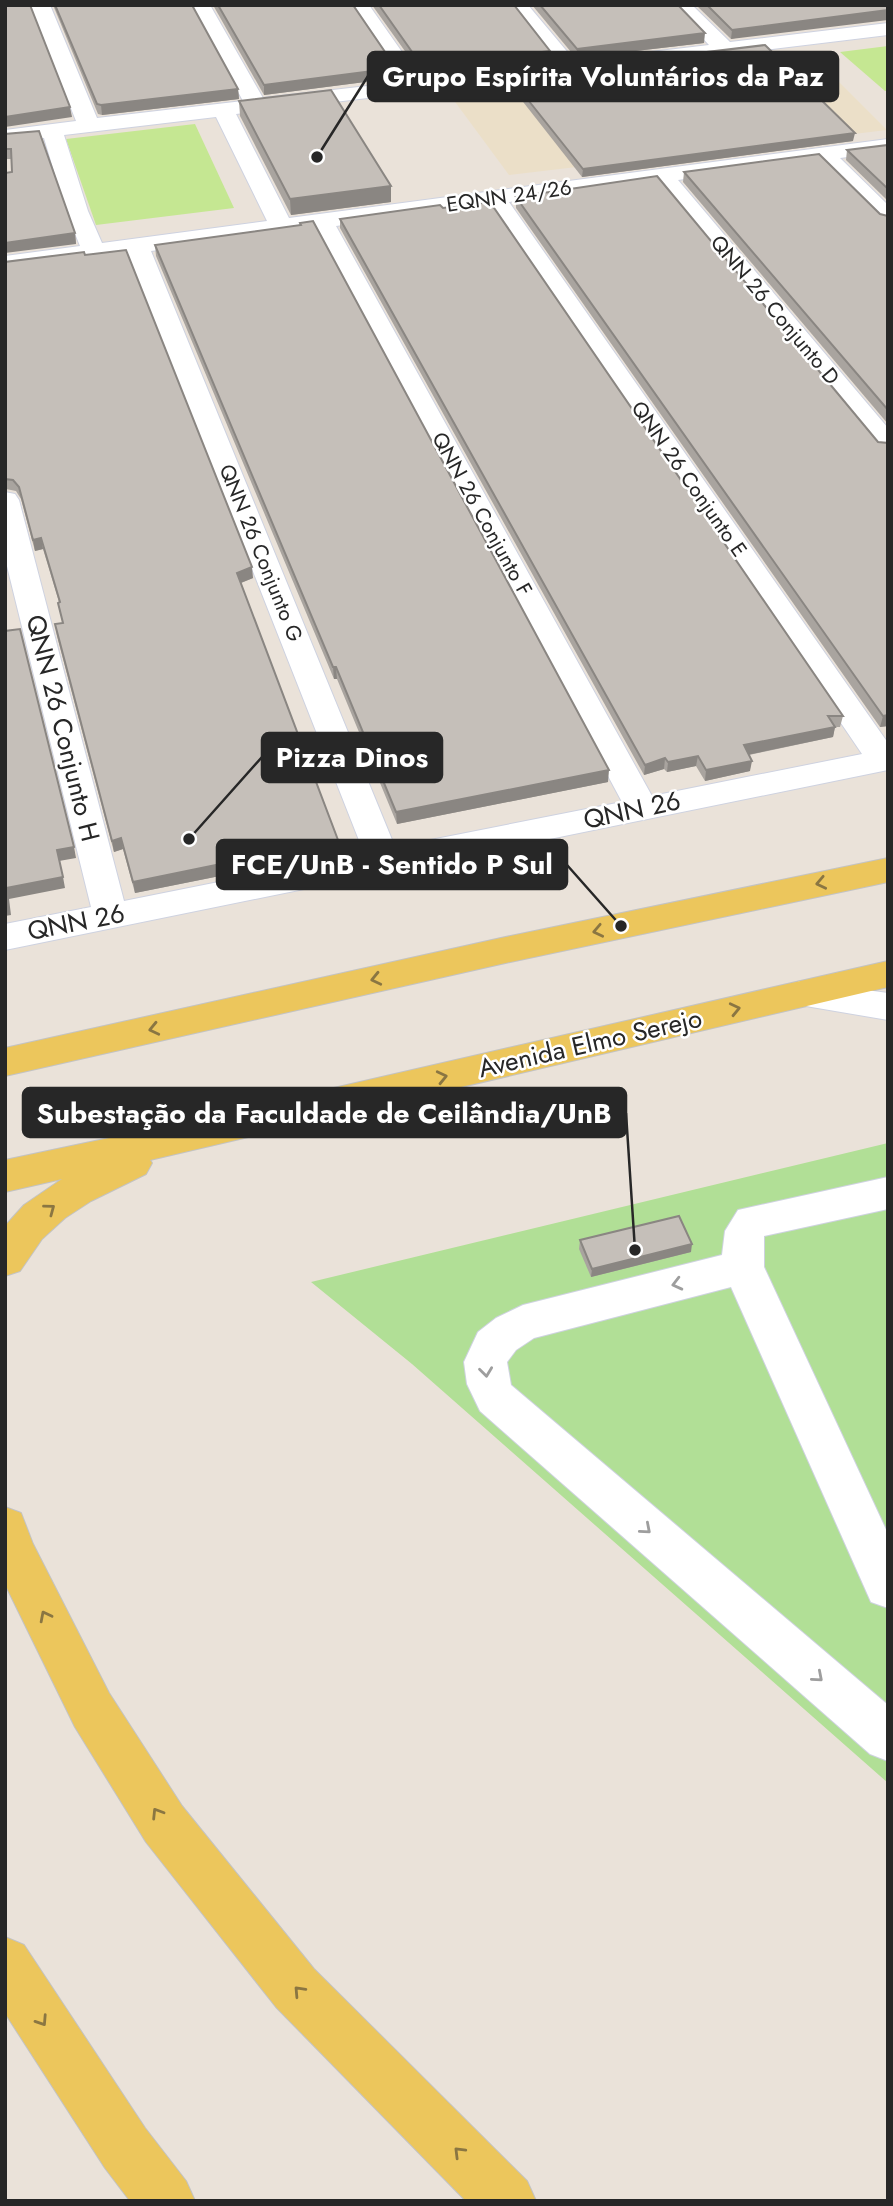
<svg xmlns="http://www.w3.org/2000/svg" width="893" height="2206" font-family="Jost,sans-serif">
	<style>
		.education { fill: #ebdfc8 }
		.green { fill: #b1df96 }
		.pitch { fill: #c5e792 }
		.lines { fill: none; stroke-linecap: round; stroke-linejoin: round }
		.minor-casing { stroke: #ced2e0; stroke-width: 2 }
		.major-casing { stroke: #c3c3c3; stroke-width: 2 }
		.minor { fill: #fff; fill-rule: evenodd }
		.major { fill: #ecc65c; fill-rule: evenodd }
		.wall { fill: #a9a49f }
		.shaded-wall { fill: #8a8682 }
		.building { fill: #c5bfb9; stroke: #8a8682; stroke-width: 2 }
		.oneway { stroke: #8a7642 }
		.oneway2 { stroke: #9e9e9e }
		.labels { text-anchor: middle; stroke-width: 5; stroke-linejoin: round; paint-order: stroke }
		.far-street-label { font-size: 21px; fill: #272727; stroke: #fff }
		.street-label { font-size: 26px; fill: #272727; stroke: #fff }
		.leader { fill: none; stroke: #272727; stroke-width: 2.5 }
		.callout-dot { fill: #272727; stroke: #fff; stroke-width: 2.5 }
		.callout { fill: #272727; stroke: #272727; stroke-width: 2.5 }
		.callout-label { font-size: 28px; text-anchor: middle; font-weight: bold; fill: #fff }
	</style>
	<rect width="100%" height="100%" fill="#eae2d9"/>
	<polygon class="education" points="808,51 887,130 509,175 447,91"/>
	<polygon class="green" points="888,1143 888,1783 412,1364 311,1282"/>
	<g class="pitch">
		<polygon points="888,46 888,91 885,91 840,52"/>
		<polygon points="195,124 234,208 96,225 66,139"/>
	</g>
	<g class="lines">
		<g class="minor-casing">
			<g id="minor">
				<path d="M30 5H50L97 118 243 101 191 5H210L263 98 402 82 350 5H369L421 79 555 63 509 5H528L575 61 709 45 672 5H692L730 42 888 23V35L236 114 289 218 888 139V152L840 158 888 205V225L880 223 818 161 678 180 888 428V453L878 451 657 183 509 202 888 743V770L5 950V924L91 907 5 558V492L15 494 19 500 124 901 364 853 128 254 5 270V256L80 246 66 211 44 138 5 142V130L76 121ZM216 117 267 221 102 243 88 211 64 135ZM489 205 862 754 652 796 336 226ZM315 229 622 802 395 847 151 251Z"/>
				<polygon points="801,981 888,993 888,1020 788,1003 783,994 788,985"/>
				<polygon points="888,1177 888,1209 764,1236 764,1267 888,1534 888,1608 871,1602 731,1287 534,1338 516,1350 507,1362 511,1385 888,1705 888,1761 870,1754 480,1411 467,1384 464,1362 478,1332 496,1318 523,1305 722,1255 725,1231 738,1210"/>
			</g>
		</g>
		<g class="major-casing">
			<g id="major">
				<polygon points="888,858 888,882 501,964 5,1076 5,1048 501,938"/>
				<polygon points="888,961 888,987 150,1160 152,1163 146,1174 91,1201 65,1218 42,1239 20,1271 5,1276 5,1226 24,1205 62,1179 5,1192 5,1160 185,1122"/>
				<polygon points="5,1507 21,1513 33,1544 109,1693 182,1806 314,1969 527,2181 536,2201 466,2201 276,2007 146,1842 75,1727 5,1584"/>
				<polygon points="5,1937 24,1945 145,2128 186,2181 195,2201 130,2201 105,2168 5,2013"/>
			</g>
		</g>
		<use href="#minor" class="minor"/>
		<use href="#major" class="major"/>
	</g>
	<g class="wall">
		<polygon points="53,5 192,5 238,89 239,99 102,115 98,114"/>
		<polygon points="213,5 353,5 396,68 396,78 264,95"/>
		<polygon points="372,5 514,5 550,51 550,61 428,76 422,75"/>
		<polygon points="532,5 678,5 704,43 576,58"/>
		<polygon points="696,5 888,5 731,39"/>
		<polygon points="509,76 853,141 582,177 509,84"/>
		<polygon points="239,101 391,202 291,215 240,116"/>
		<polygon points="5,134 75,233 76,244 12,172 12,159 5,159"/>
		<polygon points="888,145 888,201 846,160 847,150"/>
		<polygon points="684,172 888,216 888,424 683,182"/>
		<polygon points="516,197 878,442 888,443 888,726 880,727 516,208"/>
		<polygon points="340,219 843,716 840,727 835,727 833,737 749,755 750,771 705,781 696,766 667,772 664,769 644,775 340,228"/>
		<polygon points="300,223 608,782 397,824 337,679 334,679 156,256 155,245 300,225"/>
		<polygon points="5,262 253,578 241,583 338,840 339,852 135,893 123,849 114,852 57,636 55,624 63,623 58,603 59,602 43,549 35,551 21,499 16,491 6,489"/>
		<polygon points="580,1240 691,1252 591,1277 579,1249"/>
	</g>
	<g class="shaded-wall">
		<polygon points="888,10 888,20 731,39 732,30"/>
		<polygon points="705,33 704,43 576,58 577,49"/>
		<polygon points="550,51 550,61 428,76 428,66"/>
		<polygon points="396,68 396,78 264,95 264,85"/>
		<polygon points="238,89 239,99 102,115 101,105"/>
		<polygon points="70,107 72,117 5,127 5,117"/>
		<polygon points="855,133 853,141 582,177 583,169"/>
		<polygon points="391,186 391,202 291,215 290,199"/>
		<polygon points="75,233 76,244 5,253 5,243"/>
		<polygon points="41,538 43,549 35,551 33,540"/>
		<polygon points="252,567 253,578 238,584 237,573"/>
		<polygon points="333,667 336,667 337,679 334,679"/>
		<polygon points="888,715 888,726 880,727 883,716"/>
		<polygon points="835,727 833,737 742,756 744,745"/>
		<polygon points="698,756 696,766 667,772 668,762"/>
		<polygon points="665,758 664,769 644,775 645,765"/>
		<polygon points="752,761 750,771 705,781 706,770"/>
		<polygon points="609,770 608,782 397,824 396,812"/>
		<polygon points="121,838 123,849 114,852 112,841"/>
		<polygon points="338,840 339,852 135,893 133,882"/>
		<polygon points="74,847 76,858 59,861 57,850"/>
		<polygon points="63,877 65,888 9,899 11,915 5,916 6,888"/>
		<polygon points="692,1244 691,1252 591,1277 592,1269"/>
	</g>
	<g class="building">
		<polygon points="5,5 30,5 70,107 5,117"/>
		<polygon points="55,5 192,5 238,89 101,105 97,104"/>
		<polygon points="218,5 353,5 396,68 264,85"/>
		<polygon points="379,5 514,5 550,51 428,66 422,66"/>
		<polygon points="540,5 678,5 705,33 577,49"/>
		<polygon points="707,5 888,5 888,10 732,30"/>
		<polygon points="765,45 855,133 583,169 509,76"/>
		<polygon points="331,90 391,186 290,199 239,101"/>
		<polygon points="39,131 75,233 5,243 5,173 12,172 11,149 5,149 5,134"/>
		<polygon points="888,145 888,189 847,150"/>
		<polygon points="819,154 880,214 888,216 888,410 684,172"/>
		<polygon points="657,176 878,442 888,443 888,715 883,716 516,197"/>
		<polygon points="490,202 843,716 828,716 835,727 744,745 752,761 706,770 698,756 668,762 665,758 645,765 340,219 440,205 443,208"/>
		<polygon points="313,221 609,770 396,812 336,667 333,667 155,245 301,225 300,223"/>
		<polygon points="126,250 252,567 237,573 338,840 133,882 121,838 112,841 55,624 63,623 58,603 60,602 41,538 33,540 19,487 13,480 5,479 5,262 84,252 85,255"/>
		<polygon points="20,629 74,847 57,850 63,877 6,888 8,904 5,904 5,631"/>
		<polygon points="679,1216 692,1244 592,1269 580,1240"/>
	</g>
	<defs><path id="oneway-chevron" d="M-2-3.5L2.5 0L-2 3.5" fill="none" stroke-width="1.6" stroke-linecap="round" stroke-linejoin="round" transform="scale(1.75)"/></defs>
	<g class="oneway">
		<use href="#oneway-chevron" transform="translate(821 883) rotate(168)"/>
		<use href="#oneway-chevron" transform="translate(598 931) rotate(168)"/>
		<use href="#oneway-chevron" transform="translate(376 979) rotate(167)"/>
		<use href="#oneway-chevron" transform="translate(735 1009) rotate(-13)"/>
		<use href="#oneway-chevron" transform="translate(154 1029) rotate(167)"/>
		<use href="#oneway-chevron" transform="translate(442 1077) rotate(-13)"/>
		<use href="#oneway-chevron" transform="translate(50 1209) rotate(-37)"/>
		<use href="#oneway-chevron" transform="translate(45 1616) rotate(-117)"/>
		<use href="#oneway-chevron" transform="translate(157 1813) rotate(-122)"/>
		<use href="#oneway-chevron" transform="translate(299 1991) rotate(-133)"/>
		<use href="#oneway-chevron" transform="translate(42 2021) rotate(57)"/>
		<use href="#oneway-chevron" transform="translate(459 2152) rotate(-135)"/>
	</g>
	<g class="oneway2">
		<use href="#oneway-chevron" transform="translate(677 1284) rotate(166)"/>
		<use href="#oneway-chevron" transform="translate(486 1372) rotate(83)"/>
		<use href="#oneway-chevron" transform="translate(646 1529) rotate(41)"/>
		<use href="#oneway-chevron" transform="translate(818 1677) rotate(41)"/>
	</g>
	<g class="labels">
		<g class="far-street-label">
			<text transform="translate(509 196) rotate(-8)" y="7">EQNN 24/26</text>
			<text transform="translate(775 310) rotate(50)" y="7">QNN 26 Conjunto D</text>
			<text transform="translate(689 479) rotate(55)" y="7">QNN 26 Conjunto E</text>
			<text transform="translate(482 514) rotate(61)" y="7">QNN 26 Conjunto F</text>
			<text transform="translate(261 553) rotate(68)" y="7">QNN 26 Conjunto G</text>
		</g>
		<g class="street-label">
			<text transform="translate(63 728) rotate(76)" y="9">QNN 26 Conjunto H</text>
			<text transform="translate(632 810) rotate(-12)" y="9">QNN 26</text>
			<text transform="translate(76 922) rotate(-11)" y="9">QNN 26</text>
			<text transform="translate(590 1043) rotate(-13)" y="9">Avenida Elmo Serejo</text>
		</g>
	</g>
	<path class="leader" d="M317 157L368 76M189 839L262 757M621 926L567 865M635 1250L626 1113"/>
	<g class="callout-dot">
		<circle cx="317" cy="157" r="7"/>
		<circle cx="189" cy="839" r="7"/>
		<circle cx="621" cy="926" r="7"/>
		<circle cx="635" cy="1250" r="7"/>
	</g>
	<g class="callout">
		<rect x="368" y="52" width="470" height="49" rx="7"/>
		<rect x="262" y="733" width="180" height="49" rx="7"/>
		<rect x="217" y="840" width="350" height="49" rx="7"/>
		<rect x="23" y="1088" width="603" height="49" rx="7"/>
	</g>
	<g class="callout-label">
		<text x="603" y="86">Grupo Espírita Voluntários da Paz</text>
		<text x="352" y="767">Pizza Dinos</text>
		<text x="392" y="874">FCE/UnB - Sentido P Sul</text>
		<text x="324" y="1123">Subestação da Faculdade de Ceilândia/UnB</text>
	</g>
	<rect width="893" height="2206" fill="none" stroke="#272727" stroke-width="14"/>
</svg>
